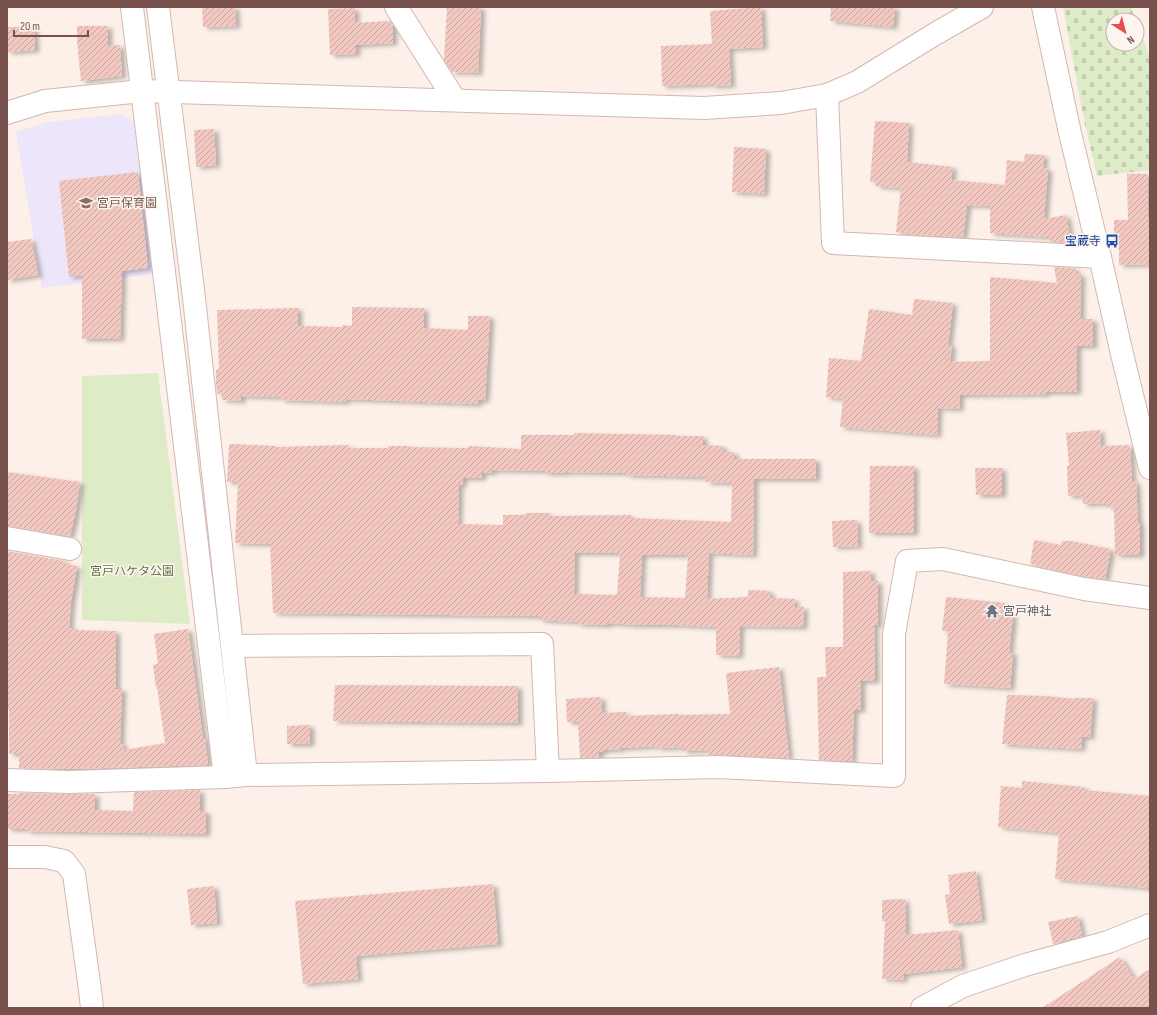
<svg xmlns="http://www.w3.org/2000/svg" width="1157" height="1015" font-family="'Sofia Sans Condensed','Noto Sans JP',sans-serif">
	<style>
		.education { fill: #ede5f9 }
		.cemetery { fill: url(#cemetery-stones) }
		.park { fill: #deebc7 }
		.building { fill: url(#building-hatch); fill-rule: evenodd; filter: url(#shadow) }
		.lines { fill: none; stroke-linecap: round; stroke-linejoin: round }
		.minor-casing { stroke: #d2b8b1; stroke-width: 24 }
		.tertiary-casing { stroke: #d2b8b1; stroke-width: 24 }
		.minor { stroke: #fff; stroke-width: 22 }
		.tertiary { stroke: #fff; stroke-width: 22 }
		.labels { text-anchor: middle; stroke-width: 3; stroke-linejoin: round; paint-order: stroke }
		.education-label { font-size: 12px; fill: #785e54; stroke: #fff5f0; text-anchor: start }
		.transit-label { font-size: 12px; fill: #164399; stroke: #fff5f0; text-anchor: end }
		.park-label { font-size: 12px; fill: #5e7741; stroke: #fff5f0 }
		.worship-label { font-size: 12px; fill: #5b616d; stroke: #fff5f0; text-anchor: start }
	</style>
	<defs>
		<pattern id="cemetery-stones" width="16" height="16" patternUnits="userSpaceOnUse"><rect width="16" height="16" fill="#deebc7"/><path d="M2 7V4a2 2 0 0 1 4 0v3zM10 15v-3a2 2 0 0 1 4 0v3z" fill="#c2cbad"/></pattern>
		<pattern id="building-hatch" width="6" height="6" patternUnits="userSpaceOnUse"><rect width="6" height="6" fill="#f2c8c1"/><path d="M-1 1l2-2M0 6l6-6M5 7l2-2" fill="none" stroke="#c9a59f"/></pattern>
		<filter id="shadow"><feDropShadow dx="4.5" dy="2.5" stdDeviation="2" flood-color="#0004"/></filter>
	</defs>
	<rect width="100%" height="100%" fill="#fdf0e9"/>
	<polygon class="education" points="121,114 134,122 154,274 42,288 16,132 48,122"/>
	<polygon class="cemetery" points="1063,7 1131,7 1135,20 1113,20 1113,44 1137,44 1137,25 1150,56 1150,170 1097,176 1084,120"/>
	<polygon class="park" points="158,373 190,624 82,620 82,376"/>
	<g class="building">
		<polygon points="202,7 235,7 236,26 203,27"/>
		<polygon points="447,7 481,7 478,73 452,72 444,60"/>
		<polygon points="761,7 763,47 729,49 731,85 712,86 712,84 662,86 661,46 712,44 710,11"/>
		<polygon points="831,7 895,7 893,27 830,21"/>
		<polygon points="355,8 355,23 390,21 393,25 393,43 356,45 356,54 330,55 328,9"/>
		<polygon points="77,26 108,26 108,46 120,45 122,76 81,81 77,42"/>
		<polygon points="7,27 34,27 35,50 7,52"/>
		<polygon points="875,121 909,123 907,162 953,167 951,180 1005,185 1007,160 1024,162 1025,154 1044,155 1043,168 1048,169 1044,219 1066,215 1071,243 1050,242 1049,237 990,233 990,206 967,205 963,237 918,235 896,232 901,188 876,186 876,181 870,182"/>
		<polygon points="214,129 216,165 196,167 194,130"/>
		<polygon points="734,147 766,149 764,194 732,192"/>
		<polygon points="138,172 148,268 122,271 120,339 82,339 82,275 69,277 59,181"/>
		<polygon points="1127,174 1148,174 1148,217 1150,217 1150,264 1119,265 1119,245 1114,245 1114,220 1128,220"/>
		<polygon points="31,239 38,275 7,280 7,242"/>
		<polygon points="1054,267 1075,268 1076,274 1081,274 1080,319 1093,319 1093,346 1077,346 1077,392 1046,392 1046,394 960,395 959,409 938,408 937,435 840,427 843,399 826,397 829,358 861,361 869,309 912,315 914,299 953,303 948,345 952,345 950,362 990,361 990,277 1057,283"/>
		<polygon points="352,307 424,308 424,328 468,330 468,316 490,316 485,400 478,400 478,404 346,399 345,402 281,400 281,397 241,396 241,401 222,400 222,393 217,394 216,383 216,370 219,369 217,310 298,308 298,326 342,327 342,325 352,326"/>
		<polygon points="1100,430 1101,446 1130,445 1132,481 1136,481 1138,522 1140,522 1140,555 1115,555 1114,506 1107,507 1107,503 1083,504 1082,495 1068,496 1067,466 1069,466 1066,433"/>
		<path d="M574 433 676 435V436H703V445L723 446V452H734V459H816V479H754L753 555 709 553 707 599 748 597V590L770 591V598L795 599 794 607H804L803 627 740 626 739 656 716 655V627L677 625H638L608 623V625L578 624V622L539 620V616L273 613 270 544 235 543 238 482H227L229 444 276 446V447L349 445 348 448H388V446H410V447L468 448V446L521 449V435H574ZM492 470 545 471V473H566V472L626 473V475L706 477V482L732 483 731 522 631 518V515L549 516V513H525V515H503V525L458 524 459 485H462L463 478H482V472L492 473ZM575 553H620L617 595 574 594ZM642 555H688L685 598 640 597Z"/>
		<polygon points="870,466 914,466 914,533 869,533"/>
		<polygon points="975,468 1002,468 1002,495 976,495"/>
		<polygon points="7,472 80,482 76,510 70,536 7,526"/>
		<polygon points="857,520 858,546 833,547 832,521"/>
		<polygon points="1034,540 1061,545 1062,541 1070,541 1111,549 1105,579 1078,575 1030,564"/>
		<polygon points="7,551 65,561 65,564 77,566 71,602 69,628 73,628 73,630 116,631 116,689 122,689 120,744 123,744 124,750 165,743 157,687 156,687 153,665 158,664 154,634 188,629 203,738 205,738 208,765 69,769 19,768 19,754 9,754 9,709 7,709"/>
		<polygon points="871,571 871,581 878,581 878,625 874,625 875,681 861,681 861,710 854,710 852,761 819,760 817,677 826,677 825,647 843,647 843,572"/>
		<polygon points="946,597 1005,603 1004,613 1013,614 1009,653 1013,653 1010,688 944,684 948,631 942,631"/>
		<polygon points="779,667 789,758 709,755 710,750 683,751 683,747 658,748 658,746 621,748 621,749 603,750 603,752 599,752 599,757 580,758 578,722 567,722 566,699 601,697 602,713 626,712 626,716 678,714 678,715 730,714 726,673"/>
		<polygon points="335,685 518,686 518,723 333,721"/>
		<polygon points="1007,695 1047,696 1074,699 1074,698 1093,698 1090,737 1082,737 1081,749 1002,744"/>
		<polygon points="310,725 310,744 287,744 287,726"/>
		<polygon points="1022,781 1084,787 1084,790 1150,796 1150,844 1148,888 1055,879 1059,833 998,827 1001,786 1022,788"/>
		<polygon points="200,790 200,811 206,811 206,834 26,831 26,829 7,829 7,794 19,794 19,793 69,794 95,794 95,810 133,811 134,792"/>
		<polygon points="976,871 982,920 949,924 945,895 950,894 948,875"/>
		<polygon points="493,884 498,944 356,956 358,979 303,984 295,901"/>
		<polygon points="214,886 217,923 191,925 187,889"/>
		<polygon points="905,899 906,935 958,930 962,967 904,974 903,980 882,979 885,921 882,921 882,900"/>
		<polygon points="1078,916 1082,936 1053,944 1048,922"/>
		<polygon points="1120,957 1134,979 1150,969 1150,1008 1042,1008"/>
	</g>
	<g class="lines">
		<g class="minor-casing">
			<g id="minor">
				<polyline points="132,7 225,777"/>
				<polyline points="158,7 194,298 246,775"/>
				<polyline points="396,7 455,100"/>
				<polyline points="827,95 833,243 1100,257"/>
				<polyline points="7,538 70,549"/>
				<polyline points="232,646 542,644 548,771"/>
				<polyline points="7,780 69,782 225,777 246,775 548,771 718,767 894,776 894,634 907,561 943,559 1084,589 1150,598"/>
				<polyline points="922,1008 963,986 1025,965 1108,942 1150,925"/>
			</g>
		</g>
		<g class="tertiary-casing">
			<g id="tertiary">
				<polyline points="1043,7 1070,133 1100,257 1122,354 1150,468"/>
				<polyline points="7,113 45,101 142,91 704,108 781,103 827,95 857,82 935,34 982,7"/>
				<polyline points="7,857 45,857 64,861 74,874 90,990 92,1008"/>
			</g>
		</g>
		<use href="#minor" class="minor"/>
		<use href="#tertiary" class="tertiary"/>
	</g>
	<defs>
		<g id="school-bare" transform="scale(1.08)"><path d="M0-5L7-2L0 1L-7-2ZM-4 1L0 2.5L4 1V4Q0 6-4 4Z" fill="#8d6e63" stroke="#fff5f0" stroke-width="2.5" paint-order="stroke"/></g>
		<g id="bus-bare" transform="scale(1.08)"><path d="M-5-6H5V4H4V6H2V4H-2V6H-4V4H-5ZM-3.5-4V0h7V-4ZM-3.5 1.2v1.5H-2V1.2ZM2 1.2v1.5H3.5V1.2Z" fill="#1a4fb4" stroke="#fff5f0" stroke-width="2.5" paint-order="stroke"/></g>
		<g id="temple-bare" transform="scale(1.08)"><path d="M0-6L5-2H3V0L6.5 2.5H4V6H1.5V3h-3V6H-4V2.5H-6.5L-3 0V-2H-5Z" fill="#6b7280" stroke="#fff5f0" stroke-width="2.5" paint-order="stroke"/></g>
	</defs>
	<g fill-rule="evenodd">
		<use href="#school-bare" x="86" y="203"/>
		<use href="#bus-bare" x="1112" y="241"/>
		<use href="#temple-bare" x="992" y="611"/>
	</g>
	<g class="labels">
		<g class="education-label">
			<text x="97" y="207">宮戸保育園</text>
		</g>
		<g class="transit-label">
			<text x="1101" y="245">宝蔵寺</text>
		</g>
		<g class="park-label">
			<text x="132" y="575">宮戸ハケタ公園</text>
		</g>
		<g class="worship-label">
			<text x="1003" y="615">宮戸神社</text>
		</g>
	</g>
	<rect width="1157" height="1015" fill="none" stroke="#78514c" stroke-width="16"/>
	<g transform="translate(1125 32) rotate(144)"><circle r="19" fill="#fff5f0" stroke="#c9b3ae"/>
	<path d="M0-3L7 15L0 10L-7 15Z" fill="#e64f52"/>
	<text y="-6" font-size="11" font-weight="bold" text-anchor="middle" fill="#78514c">N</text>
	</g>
	<path d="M14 30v6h74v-6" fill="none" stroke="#78514c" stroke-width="2"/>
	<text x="20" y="30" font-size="12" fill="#78514c" stroke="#fff5f0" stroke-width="3" paint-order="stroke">20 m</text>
</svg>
